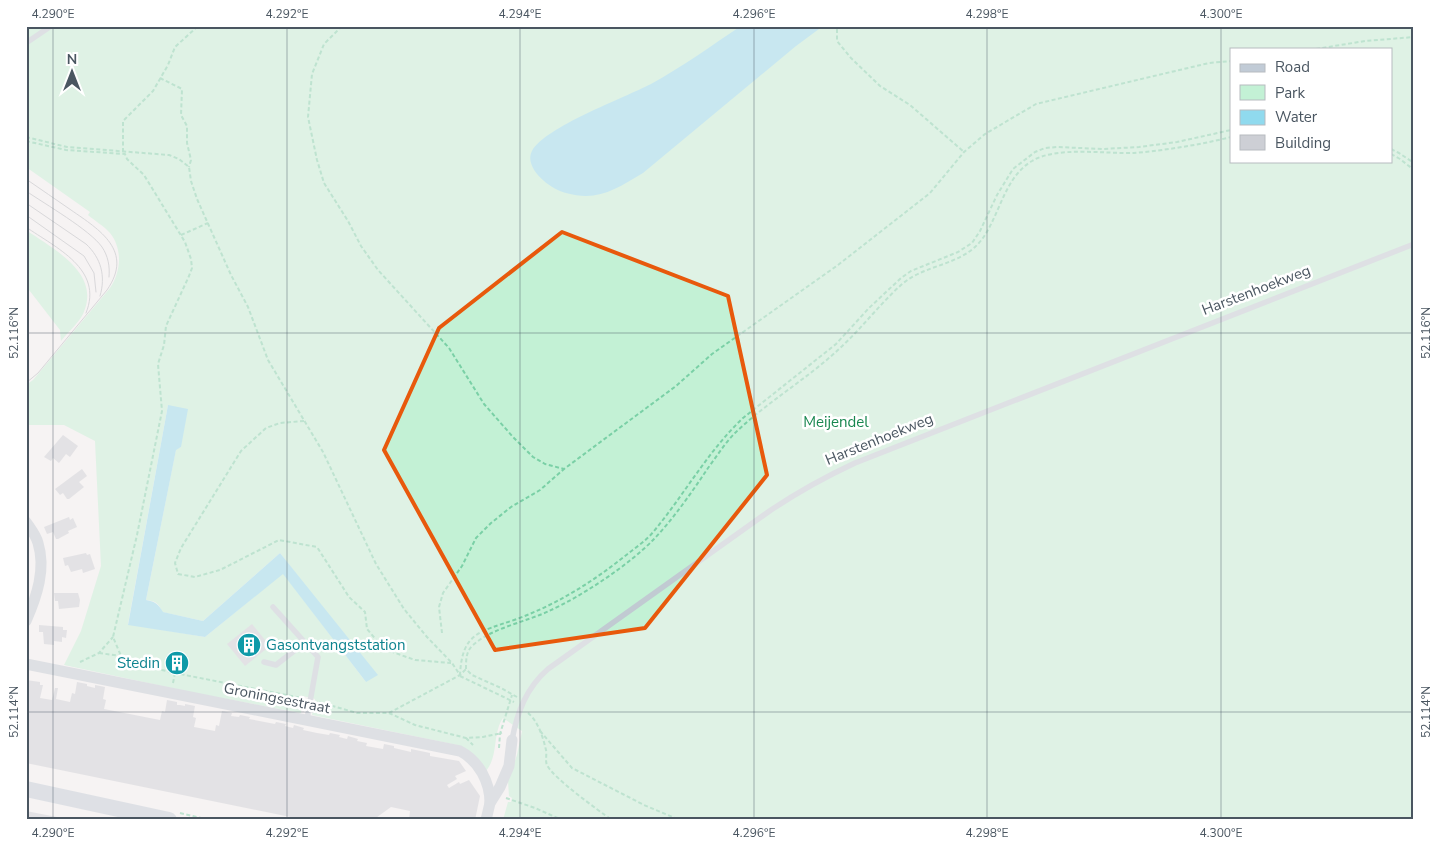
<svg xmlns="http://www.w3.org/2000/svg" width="1440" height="846" font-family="'Nunito Sans',sans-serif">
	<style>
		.green { fill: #c3f1d5; fill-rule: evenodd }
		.water { fill: #90daee }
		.building { fill: #cdcfd5 }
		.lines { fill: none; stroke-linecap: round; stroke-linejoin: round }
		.path { stroke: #7ad0a6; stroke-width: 2; stroke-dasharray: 4 2.5; stroke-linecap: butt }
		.service { stroke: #c1cad2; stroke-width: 5.5 }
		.minor { stroke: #c1cad2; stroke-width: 11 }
		.secondary { stroke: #c1cbd6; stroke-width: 16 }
		.tram { stroke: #b5b8bd; stroke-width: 1 }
		.marked { fill: none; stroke: #e8590c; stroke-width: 4; stroke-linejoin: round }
		.ticks { fill: none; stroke: #4a5661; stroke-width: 1; stroke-opacity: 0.45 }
		.labels { text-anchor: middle; stroke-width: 5; stroke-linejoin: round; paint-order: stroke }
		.street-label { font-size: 15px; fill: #4a5661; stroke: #fff }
		.park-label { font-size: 15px; fill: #17864f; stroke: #fff }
		.culture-label { font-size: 15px; fill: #0d838f; stroke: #fff; text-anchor: start }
		.neatline { fill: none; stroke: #4a5661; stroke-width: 2 }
		.ticks-label { font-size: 12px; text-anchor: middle; fill: #4a5661 }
	</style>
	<rect width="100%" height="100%" fill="#f5f3f3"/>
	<g class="green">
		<path d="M26 26H1414V820H503L508 802H511L512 798 509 796 508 781 517 755 522 731 503 718C492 734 499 755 486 771L457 745 312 715 315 699 303 696 301 713 195 693 64 665 81 631 101 566 95 441 64 425H26V385L33 380 110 288C121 272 123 249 110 233 104 226 95 221 88 215L90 212 26 167ZM1231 49H1391V161H1231ZM168 405 181 447 176 449 146 600C155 601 159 603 162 612L203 621 280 553 313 596 366 682 283 573 205 637 128 624Z"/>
		<path d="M26 230C53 249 102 273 83 314 78 324 67 333 61 341L60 330 26 286Z"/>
	</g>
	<g class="water">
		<path d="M741 26H823L796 46 643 173C616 189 598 202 566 193 551 190 523 168 532 151 545 127 624 98 651 84 682 67 711 46 741 26Z"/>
		<path d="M168 405 188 409 181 447 176 450 146 600C156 602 158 604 163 612L203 621 280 553 378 675 366 682 283 574 205 637 128 625Z"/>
	</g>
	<g class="building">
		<polygon points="63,435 78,446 70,457 66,454 59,463 53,458 51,461 44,457"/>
		<polygon points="82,469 87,476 79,482 84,487 69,499 67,499 63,493 60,495 55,489"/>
		<polygon points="69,517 70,520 73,518 77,527 68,531 69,533 58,539 56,539 53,532 47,534 44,527"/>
		<polygon points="86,553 87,555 90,554 95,569 83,573 82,569 71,572 68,565 65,566 63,558"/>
		<polygon points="54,593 78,593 80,600 79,607 59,609 58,601 55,601"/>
		<polygon points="252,624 270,646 245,666 227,644"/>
		<polygon points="39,625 63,627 63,630 67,630 66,638 62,637 62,642 54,641 54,645 44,644 43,632 39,632"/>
		<polygon points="26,680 40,682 40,685 43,685 40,698 52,700 55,688 58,688 56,699 70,702 72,693 75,694 77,682 87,684 87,686 95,688 95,685 105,687 103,699 106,700 104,709 160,720 162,711 165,712 167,700 177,702 177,705 180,705 185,706 185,704 195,706 193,717 196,718 194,727 215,731 216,725 219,726 222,711 232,713 231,716 239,717 240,715 250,717 249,719 275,724 276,722 286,724 285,726 293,728 294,725 304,728 303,730 317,733 329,735 330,733 340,735 339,737 347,739 348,736 358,739 357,741 367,743 366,746 383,749 384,744 394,746 394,748 411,752 411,749 430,753 430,756 459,761 466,771 455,776 457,779 447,785 449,788 459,782 460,784 469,780 480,796 475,820 409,820 410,811 391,807 373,820 305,820 26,763"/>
		<polygon points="26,811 67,819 67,820 26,820"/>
	</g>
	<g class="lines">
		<g class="path">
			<polyline points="342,26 324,44 312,74 308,117 317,160 324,183 348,221 361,246 378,270 449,348 484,404 513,437 533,457 545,464 564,469 676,386 712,354 838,265 902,215 930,193 964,152 985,134 1036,104 1209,63 1231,61"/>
			<polyline points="837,29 837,41 851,58 880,86 910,105 964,152"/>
			<polyline points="1316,49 1365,41 1414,37"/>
			<polyline points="160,78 182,89 181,115 187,126 187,143 191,160 189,167"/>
			<path d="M26 137 67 147 169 155 179 159 189 167 191 181 197 199 231 275 248 307 268 360 323 452 376 564 404 609 427 637 452 663 460 675C462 633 479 632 514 620 556 605 591 583 625 556 635 548 646 541 654 531 684 495 708 451 743 418L836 344 869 308 901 278 911 271 958 252 972 243 980 231 997 195 1013 169 1035 152 1045 148 1057 147 1103 149 1139 147 1177 142 1231 130"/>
			<polyline points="26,141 66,150 125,154 127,159 144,175 185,242 191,259 192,268 189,276 166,326 164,345 158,364 162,411 137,535 113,637 121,656"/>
			<polyline points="1391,149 1399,153 1414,163"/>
			<polyline points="123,152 123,121 153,91 168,65 175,47 198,26"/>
			<polyline points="1391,154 1400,159 1414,170"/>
			<polyline points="181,235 208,223"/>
			<polyline points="304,421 280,423 266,428 241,451 181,548 175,563 178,574 195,577 220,570 279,540 317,547 349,597 365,612 367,629 384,649 415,660 451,663"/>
			<polyline points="442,633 439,607 443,593 462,566 476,538 491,523 511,507 540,490 564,469"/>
			<polyline points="99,653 121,656 162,670 185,675 302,698"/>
			<polyline points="80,662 99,653 113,637"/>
			<polyline points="460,676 514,702"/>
			<polyline points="173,683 175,673"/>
			<path d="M517 697 501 688 472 675 466 669C466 660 466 652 472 646 491 628 526 622 549 611 582 596 629 565 654 539 674 518 692 492 708 468 717 456 725 443 735 433 767 402 807 379 839 349 861 329 879 305 901 285 922 266 954 266 975 247 999 225 1001 179 1032 161 1056 146 1105 154 1134 153 1167 150 1199 145 1231 137"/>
			<polyline points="319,702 357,713 389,713 415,725 466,738 483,737 502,733"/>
			<polyline points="389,713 460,675 466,669"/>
			<path d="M528 713C538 721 543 737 546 750 547 755 545 761 547 765 552 777 599 811 612 820"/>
			<polyline points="540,731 572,768 644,805 675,818 684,820"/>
			<polyline points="466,738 473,745"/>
			<polyline points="499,748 500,734 512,695"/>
			<polyline points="506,798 535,808 562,820"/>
			<polyline points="180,813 209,820"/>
		</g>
		<g class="service">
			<polyline points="26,43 51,26"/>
			<polyline points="273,607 318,657 307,719"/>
			<polyline points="264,662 276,665 304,643"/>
			<path d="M512 740C517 713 526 688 548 669L771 510C798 492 825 477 855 463L1414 244"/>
		</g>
		<g class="minor">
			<path d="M26 522C30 528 36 535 38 543 46 569 37 596 26 621"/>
			<path d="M26 664 460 751C479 761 490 782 490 803"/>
			<polyline points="486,820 490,803 500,787 509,766 512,740"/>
		</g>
		<polyline class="secondary" points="26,789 169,820"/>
		<g class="tram">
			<path d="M26 179C41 189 56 200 71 210 100 230 134 251 107 290L38 373 26 383"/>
			<path d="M26 191C45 204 90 230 102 247 108 256 110 266 109 277"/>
			<path d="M26 203 86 244C101 258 106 276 100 296"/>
			<polyline points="26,215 84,256 94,273 96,292"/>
			<path d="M26 227C56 248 104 269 86 313"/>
		</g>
	</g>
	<path d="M0 0H1440V846H0ZM562 232 728 296 767 475 645 628 495 650 384 450 439 328Z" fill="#f5f3f3" fill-opacity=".55" fill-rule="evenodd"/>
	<path class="marked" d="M562 232 728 296 767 475 645 628 495 650 384 450 439 328Z"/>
	<path class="ticks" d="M53 26V820M287 26V820M520 26V820M754 26V820M987 26V820M1221 26V820M26 333H1414M26 712H1414"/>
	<defs>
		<g id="building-disc" transform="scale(1.25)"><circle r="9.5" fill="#0f9aa8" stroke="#fff"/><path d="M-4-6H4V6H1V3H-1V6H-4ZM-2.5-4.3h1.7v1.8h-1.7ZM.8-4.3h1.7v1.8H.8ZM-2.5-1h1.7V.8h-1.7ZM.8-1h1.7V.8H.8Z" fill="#fff"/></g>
	</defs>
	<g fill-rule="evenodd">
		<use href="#building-disc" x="249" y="645"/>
		<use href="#building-disc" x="177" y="663"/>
	</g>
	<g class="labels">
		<g class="street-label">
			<text transform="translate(1256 290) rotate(-21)" y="5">Harstenhoekweg</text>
			<text transform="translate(879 439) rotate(-22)" y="5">Harstenhoekweg</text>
			<text transform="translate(277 698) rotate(11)" y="5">Groningsestraat</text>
		</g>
		<g class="park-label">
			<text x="836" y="427">Meijendel</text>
		</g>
		<g class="culture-label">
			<text x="266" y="650">Gasontvangststation</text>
			<text x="160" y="668" text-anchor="end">Stedin</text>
		</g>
	</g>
	<rect width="1440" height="846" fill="none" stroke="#ffffff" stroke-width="55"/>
	<rect x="1230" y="48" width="162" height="115" fill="#ffffff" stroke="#b7bbc0"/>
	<rect x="1240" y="64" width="25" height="8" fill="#c1cbd6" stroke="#b7bbc0"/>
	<text x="1275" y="72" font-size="15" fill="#4a5661">Road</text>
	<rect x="1240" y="85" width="25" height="15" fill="#c3f1d5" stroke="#b7bbc0"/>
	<text x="1275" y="98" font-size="15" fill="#4a5661">Park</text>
	<rect x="1240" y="110" width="25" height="15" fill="#90daee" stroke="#b7bbc0"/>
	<text x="1275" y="122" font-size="15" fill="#4a5661">Water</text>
	<rect x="1240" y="135" width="25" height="15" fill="#cdcfd5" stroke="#b7bbc0"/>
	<text x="1275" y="148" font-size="15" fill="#4a5661">Building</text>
	<g transform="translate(72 72)" stroke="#ffffff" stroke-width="4" paint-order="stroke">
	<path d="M0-4L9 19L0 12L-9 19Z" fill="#4a5661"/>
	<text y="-8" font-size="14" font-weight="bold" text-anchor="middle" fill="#4a5661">N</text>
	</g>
	<rect x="28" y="28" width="1384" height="790" class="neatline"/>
	<g class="ticks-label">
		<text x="53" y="18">4.290°E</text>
		<text x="287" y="18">4.292°E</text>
		<text x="520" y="18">4.294°E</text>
		<text x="754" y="18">4.296°E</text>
		<text x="987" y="18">4.298°E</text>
		<text x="1221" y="18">4.300°E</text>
		<text transform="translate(14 333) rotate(-90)" y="4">52.116°N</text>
		<text transform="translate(1426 333) rotate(-90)" y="4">52.116°N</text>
		<text transform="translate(14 712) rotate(-90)" y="4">52.114°N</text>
		<text transform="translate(1426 712) rotate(-90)" y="4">52.114°N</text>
		<text x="53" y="837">4.290°E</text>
		<text x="287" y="837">4.292°E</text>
		<text x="520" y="837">4.294°E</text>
		<text x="754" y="837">4.296°E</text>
		<text x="987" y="837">4.298°E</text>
		<text x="1221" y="837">4.300°E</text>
	</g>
</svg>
